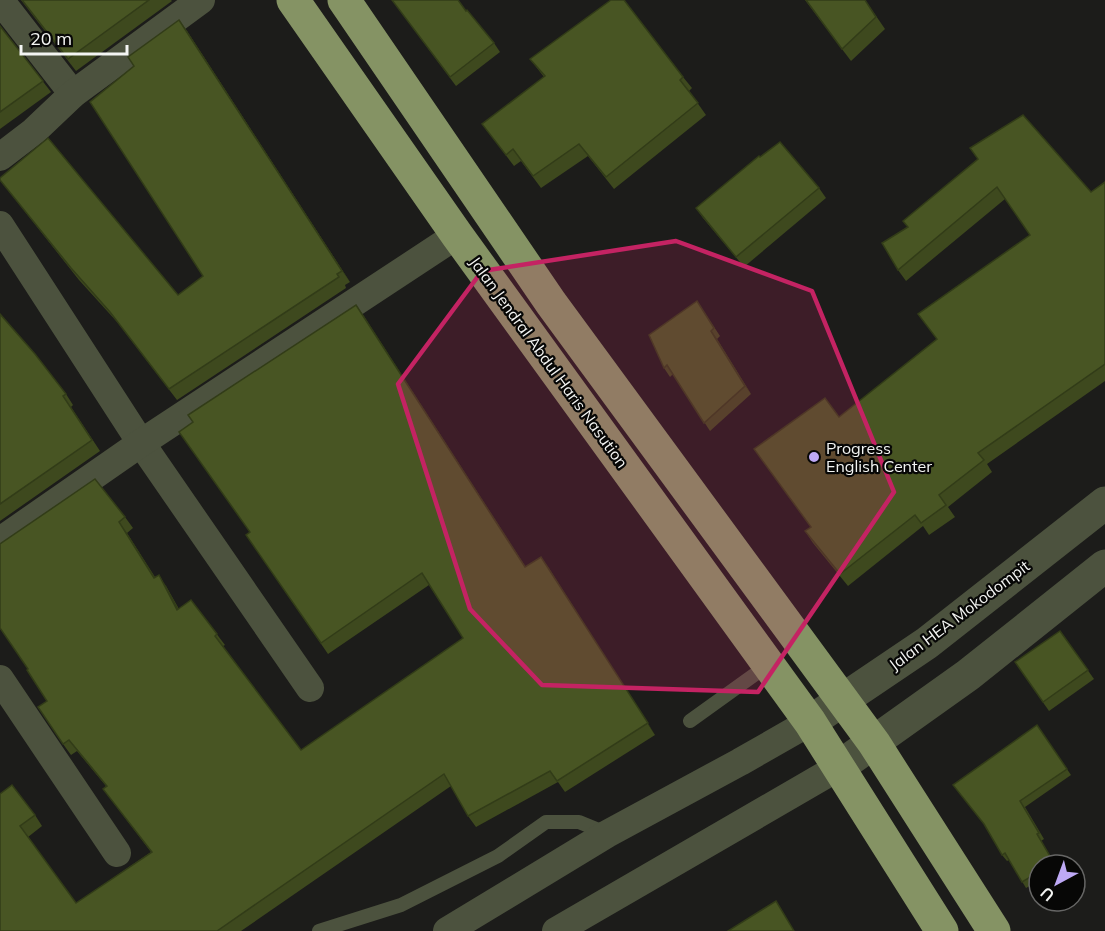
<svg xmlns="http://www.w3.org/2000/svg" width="1105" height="931" font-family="Mulish,sans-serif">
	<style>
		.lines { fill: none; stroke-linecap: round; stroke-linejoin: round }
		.service { stroke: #4c523e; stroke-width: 14 }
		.minor { stroke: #4c523e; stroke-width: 28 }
		.tertiary { stroke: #4c523e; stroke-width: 33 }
		.trunk { stroke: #859364; stroke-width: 33 }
		.wall { fill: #3e491e }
		.shaded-wall { fill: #323c18 }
		.building { fill: #485523; stroke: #323c18; stroke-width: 1.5 }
		.marked { fill: #c42363; fill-opacity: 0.2; stroke: #c42363; stroke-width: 4.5; stroke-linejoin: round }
		.poi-dot { fill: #bea9f5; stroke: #070706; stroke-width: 2 }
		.labels { text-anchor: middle; stroke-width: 4.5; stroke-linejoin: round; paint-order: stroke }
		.street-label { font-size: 16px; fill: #f4f5f3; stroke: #070706 }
		.poi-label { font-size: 16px; fill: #f4f5f3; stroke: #070706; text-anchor: start }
	</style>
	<rect width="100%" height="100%" fill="#1c1c1a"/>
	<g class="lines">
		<g class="service">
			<polyline points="690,721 768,665"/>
			<polyline points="319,931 401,905 498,856 546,822 579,822 606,833"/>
		</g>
		<g class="minor">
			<polyline points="0,0 73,94"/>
			<polyline points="0,157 34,131 73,94 201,0"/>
			<polyline points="0,225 141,443 310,688"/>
			<polyline points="0,541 141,443 457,235"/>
			<polyline points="0,679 117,853"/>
			<polyline points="447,931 607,834 740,762 810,722"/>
			<polyline points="556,931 839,767"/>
		</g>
		<g class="tertiary">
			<polyline points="810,722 927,643 1105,503"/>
			<polyline points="839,767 968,675 1105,566"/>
		</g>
		<g class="trunk">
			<polyline points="293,0 457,235 810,722 942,931"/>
			<polyline points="344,0 551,303 874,743 994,931"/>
		</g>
	</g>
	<g class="wall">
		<polygon points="21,0 171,0 172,1 76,71"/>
		<polygon points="392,0 466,11 494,43 500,52 456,86"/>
		<polygon points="805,0 865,0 885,29 851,61"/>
		<polygon points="0,26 51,92 0,129"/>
		<polygon points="187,31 350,282 345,285 346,288 177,400 118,323 79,280 0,180 178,295 203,276 134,66 128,57"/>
		<polygon points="530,59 683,77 692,88 689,91 706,115 614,189 588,156 541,188 521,161 514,166 482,124 544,77"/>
		<polygon points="760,157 819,188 826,198 744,267 703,218 696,208"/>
		<polygon points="978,159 1091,192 1105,182 1105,381 987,464 992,472 948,507 955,517 929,535 923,526 848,586 813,543 805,531 811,527 839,417 937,340 1030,235 1005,199 906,281 898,270 908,227 903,221"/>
		<polygon points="697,301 720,336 717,339 751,394 710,431 673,374 670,377 664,368"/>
		<polygon points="356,305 525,567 541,557 655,735 565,792 558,782 476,827 468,816 451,786 241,931 0,931 0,794 35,815 42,826 28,837 76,903 151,852 103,789 106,786 77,751 71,755 63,744 47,701 28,669 0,628 125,517 133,528 127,533 155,577 166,586 179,609 191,600 225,645 223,646 301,750 463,638 429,585 328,654 246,535 250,532"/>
		<polygon points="0,314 66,394 73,405 71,407 100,451 0,521"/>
		<polygon points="1060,631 1094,679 1049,711 1015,662"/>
		<polygon points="1037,725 1071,775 1025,807 1044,839 1041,841 1056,865 1039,865 1039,881 1026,888 1009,860 1007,861 1002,855"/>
	</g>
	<g class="shaded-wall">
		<polygon points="179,20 187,31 350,282 342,271"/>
		<polygon points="356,305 364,316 533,578 525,567"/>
		<polygon points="711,331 717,339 751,394 745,386"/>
		<polygon points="119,522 127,533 162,589 154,578"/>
		<polygon points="541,557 549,568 655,735 648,723"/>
		<polygon points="159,575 166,586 185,621 177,610"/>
	</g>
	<g class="building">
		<polygon points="22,0 149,0 68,59"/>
		<polygon points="392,0 458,0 466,11 467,10 494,43 450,77"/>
		<polygon points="611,0 624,0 683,77 680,80 698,103 606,177 579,144 533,176 513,149 506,155 482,124 545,76 530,59"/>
		<polygon points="806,0 865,0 876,17 842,49"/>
		<polygon points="179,20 342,271 337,274 339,277 169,389 110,312 71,268 0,180 0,178 48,138 178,295 203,276 90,102 134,66 128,57"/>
		<polygon points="0,26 43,81 0,112"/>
		<polygon points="1023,115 1091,192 1105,182 1105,364 978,453 984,460 939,495 946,505 921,523 915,515 840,574 805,531 811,527 754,449 825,398 839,417 937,339 918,314 1030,235 997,187 898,270 882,243 908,227 903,221 978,159 970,148"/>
		<polygon points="780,142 819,188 736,257 696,208 759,156 760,157"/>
		<polygon points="697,301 714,328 711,331 745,386 704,423 667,365 664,368 649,335"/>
		<polygon points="356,305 525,567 541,557 648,723 557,781 550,771 468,816 444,774 217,931 0,931 0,794 12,785 35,815 20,826 76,903 152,852 103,789 107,786 69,740 63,744 38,707 47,701 27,670 28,669 0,628 0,544 95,479 125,517 119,522 154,578 159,575 177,610 191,600 217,634 215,636 301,750 463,638 422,573 321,643 246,535 250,532 179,432 193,422 188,415"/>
		<polygon points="0,314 35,354 66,394 63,396 92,440 0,504"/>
		<polygon points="1060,631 1088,670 1043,702 1015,662"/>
		<polygon points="1037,725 1067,769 1020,801 1039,833 1037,834 1054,863 1051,865 1039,865 1039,872 1022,882 1005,853 1002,855 984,824 953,785"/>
		<polygon points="776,901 794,931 728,931"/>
	</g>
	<path class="marked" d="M676 241 812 291 894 492 758 692 542 685 470 609 398 384 482 271Z"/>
	<circle class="poi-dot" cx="814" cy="457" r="6"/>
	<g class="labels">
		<g class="street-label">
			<text transform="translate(549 362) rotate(54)" y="6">Jalan Jendral Abdul Haris Nasution</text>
			<text transform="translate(959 615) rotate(-37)" y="6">Jalan HEA Mokodompit</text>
		</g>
		<g class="poi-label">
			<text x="826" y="454">Progress<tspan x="826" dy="18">English Center</tspan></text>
		</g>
	</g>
	<g transform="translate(1057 883) rotate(221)"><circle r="28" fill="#070706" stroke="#666665" stroke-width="1.5"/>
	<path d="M0-4.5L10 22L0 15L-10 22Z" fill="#bea9f5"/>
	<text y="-9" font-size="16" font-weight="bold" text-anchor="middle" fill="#f4f5f3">U</text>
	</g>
	<path d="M21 45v9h106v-9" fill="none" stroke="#f4f5f3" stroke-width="3"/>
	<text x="30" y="45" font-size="18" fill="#f4f5f3" stroke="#070706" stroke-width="4.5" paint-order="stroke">20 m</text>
</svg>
